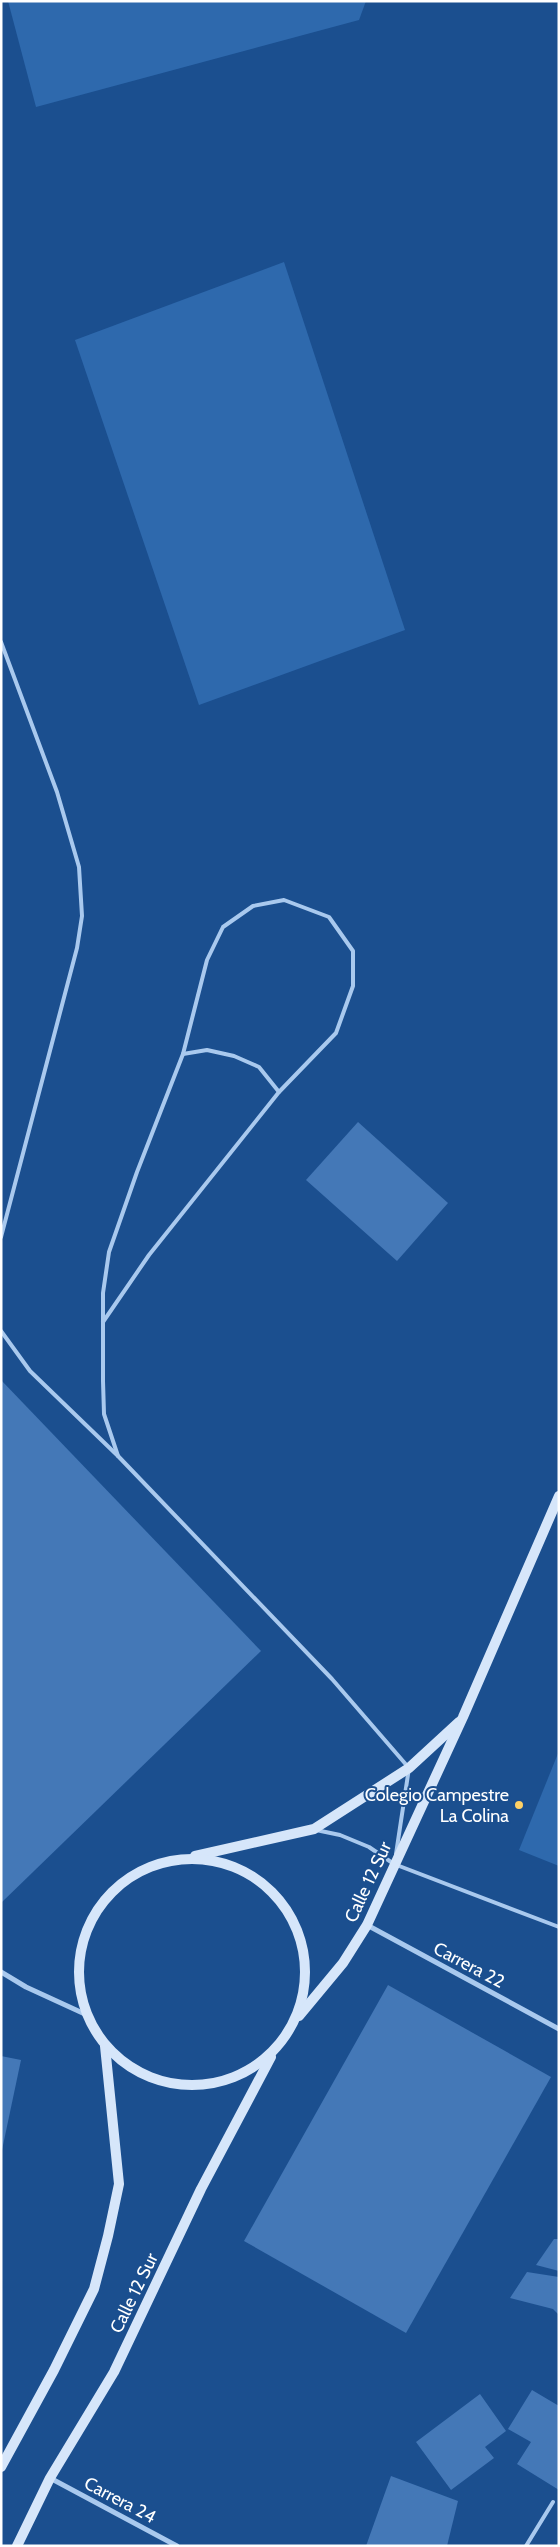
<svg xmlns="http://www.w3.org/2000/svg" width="560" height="2547" font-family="Cabin,sans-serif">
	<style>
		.green { fill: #2e69ad }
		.building { fill: #4478b7 }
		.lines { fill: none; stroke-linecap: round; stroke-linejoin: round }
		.service { stroke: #a9c9ee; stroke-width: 4 }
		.minor { stroke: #a9c9ee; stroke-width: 5 }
		.secondary { stroke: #d6e6fa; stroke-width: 10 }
		.poi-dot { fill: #ffd166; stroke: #1b4f8f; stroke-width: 2 }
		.labels { text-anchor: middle; stroke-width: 4; stroke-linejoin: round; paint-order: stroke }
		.poi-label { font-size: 18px; fill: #fff; stroke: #1b4f8f; text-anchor: end }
		.street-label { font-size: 18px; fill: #fff; stroke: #1b4f8f }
	</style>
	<rect width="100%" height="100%" fill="#1b4f8f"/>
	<g class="green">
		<polygon points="8,1 366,1 359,20 36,107"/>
		<polygon points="284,262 405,630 199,705 75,340"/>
		<polygon points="559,1751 559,1866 519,1850"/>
	</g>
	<g class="building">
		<polygon points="358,1122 448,1203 397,1261 306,1180"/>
		<polygon points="1,1380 261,1651 1,1903"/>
		<polygon points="388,1985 551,2077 406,2333 244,2241"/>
		<polygon points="1,2056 21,2060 2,2150 1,2150"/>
		<polygon points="554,2239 559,2239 559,2271 536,2265"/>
		<polygon points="527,2272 559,2277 559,2315 553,2309 510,2298"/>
		<polygon points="532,2390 559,2406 559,2490 517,2464 531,2442 508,2429"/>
		<polygon points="480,2394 506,2431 485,2447 494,2458 451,2490 416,2442"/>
		<polygon points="391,2476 458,2501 447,2546 366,2546"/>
	</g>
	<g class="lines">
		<g class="service">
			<polyline points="1,642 57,792 79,867 82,916 77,948 1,1237"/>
			<polyline points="183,1054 207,1050 234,1056 259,1067 279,1092"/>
			<polyline points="103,1322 149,1255 279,1092 336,1033 353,986 353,951 329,917 284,900 253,906 223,927 207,960 183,1054 137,1172 109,1252 103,1293 103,1381 104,1414 118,1456"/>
			<polyline points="1,1331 30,1371 118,1456 332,1679 409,1768 396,1854"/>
			<polyline points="316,1830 340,1835 369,1847 394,1864 559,1927"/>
			<polyline points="526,2546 553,2502"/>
		</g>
		<g class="minor">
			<polyline points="367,1925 559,2029"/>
			<polyline points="1,1972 26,1987 87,2015"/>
			<polyline points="50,2478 177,2546"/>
		</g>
		<g class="secondary">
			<polyline points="195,1856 314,1829 409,1768 459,1722"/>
			<circle cx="192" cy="1972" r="113"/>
			<polyline points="299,2016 343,1963 367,1925 463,1717 559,1496"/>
			<polyline points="1,2467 54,2370 94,2289 108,2236 119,2184 105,2046"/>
			<polyline points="17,2546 50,2478 114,2372 201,2189 271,2057"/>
		</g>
	</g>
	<circle class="poi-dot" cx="519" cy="1805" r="5"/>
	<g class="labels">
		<g class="poi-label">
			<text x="509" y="1801">Colegio Campestre<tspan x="509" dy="21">La Colina</tspan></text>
		</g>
		<g class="street-label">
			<text transform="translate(368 1882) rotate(-65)" y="6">Calle 12 Sur</text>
			<text transform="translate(469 1965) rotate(28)" y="6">Carrera 22</text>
			<text transform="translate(134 2293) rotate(-64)" y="6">Calle 12 Sur</text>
			<text transform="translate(120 2500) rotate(28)" y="6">Carrera 24</text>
		</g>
	</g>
	<rect width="560" height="2547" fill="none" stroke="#ffffff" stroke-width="5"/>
</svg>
